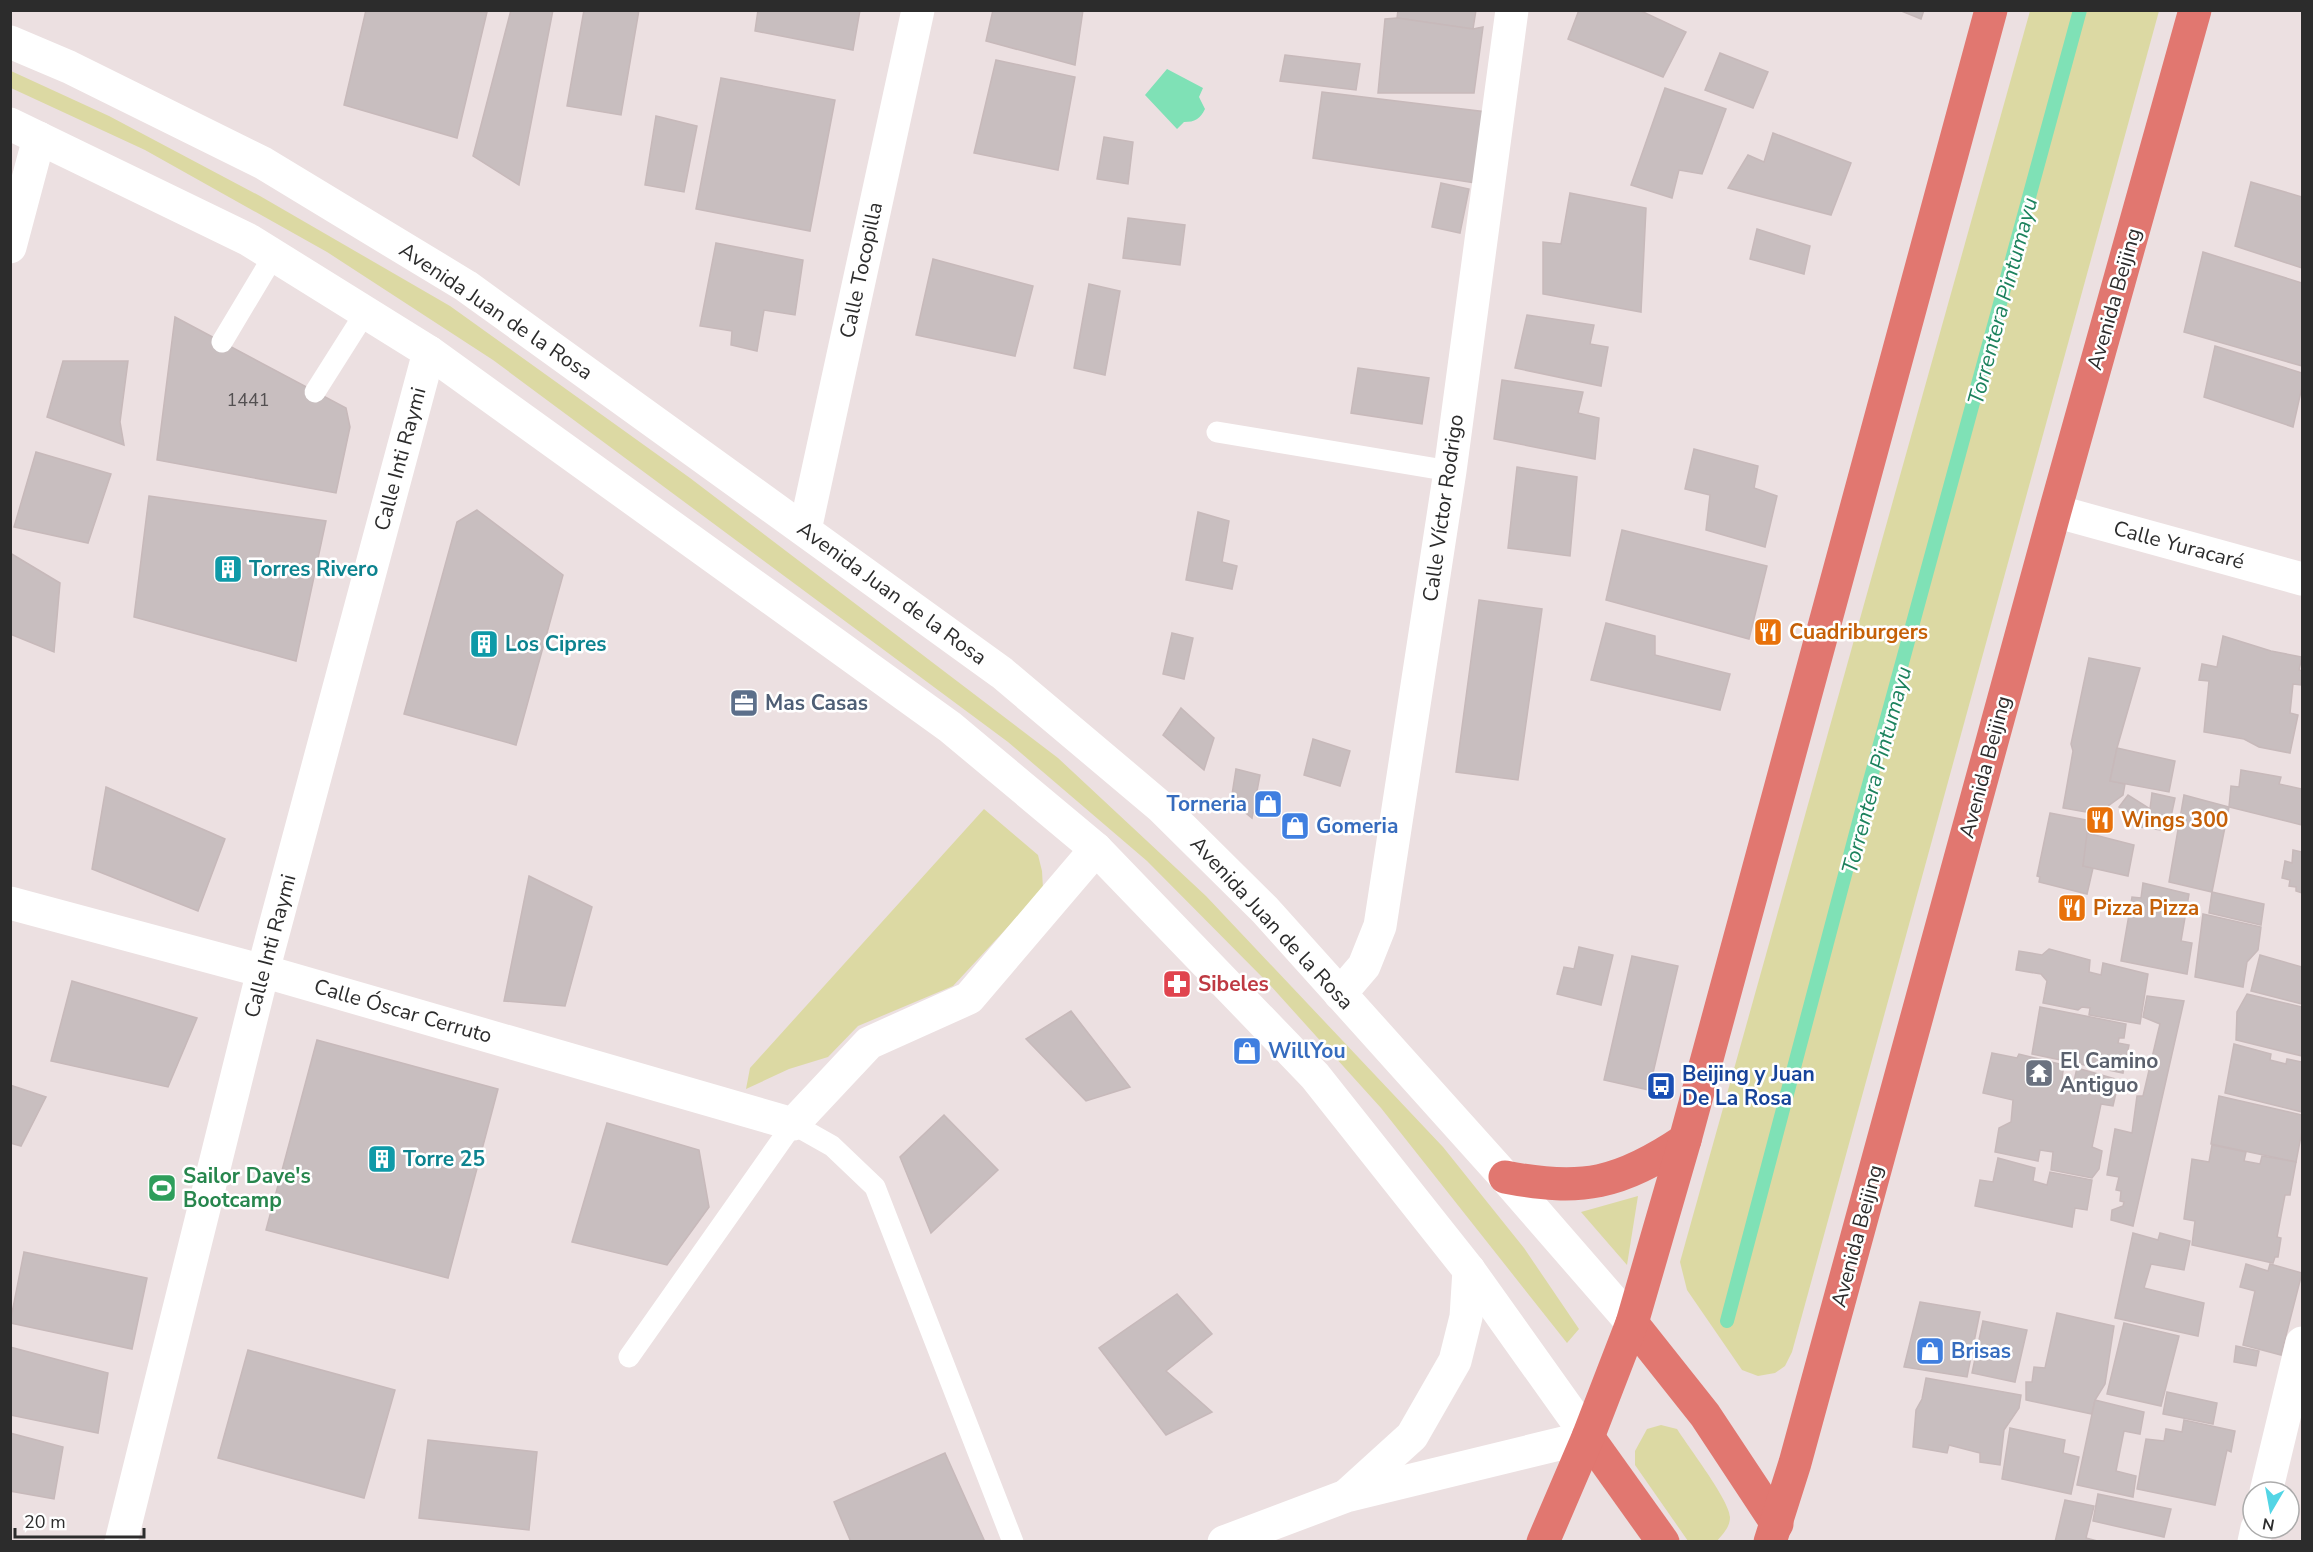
<svg xmlns="http://www.w3.org/2000/svg" width="2313" height="1552" font-family="'Nunito Sans',sans-serif">
	<style>
		.green { fill: #dcd9a3 }
		.water { fill: #7fe1b6 }
		.lines { fill: none; stroke-linecap: round; stroke-linejoin: round }
		.stream { stroke: #7fe1b6; stroke-width: 14 }
		.building { fill: #c8bebf; stroke: #c7b9ba; stroke-width: 1.5 }
		.service { stroke: #fff; stroke-width: 21 }
		.minor { stroke: #fff; stroke-width: 33 }
		.secondary { stroke: #fff; stroke-width: 33 }
		.primary { stroke: #e17770; stroke-width: 33 }
		.labels { text-anchor: middle; stroke-width: 5; stroke-linejoin: round; paint-order: stroke }
		.number-label { font-size: 18px; fill: #535051 }
		.street-label { font-size: 21px; fill: #2c2c2c; stroke: #fff }
		.culture-label { font-size: 21px; font-weight: bold; fill: #0d838f; stroke: #fff; text-anchor: start }
		.food-label { font-size: 21px; font-weight: bold; fill: #c56008; stroke: #fff; text-anchor: start }
		.service-label { font-size: 21px; font-weight: bold; fill: #4e5e75; stroke: #fff; text-anchor: start }
		.shop-label { font-size: 21px; font-weight: bold; fill: #366cbe; stroke: #fff; text-anchor: start }
		.health-label { font-size: 21px; font-weight: bold; fill: #be3a42; stroke: #fff; text-anchor: start }
		.worship-label { font-size: 21px; font-weight: bold; fill: #5b616d; stroke: #fff; text-anchor: start }
		.transit-label { font-size: 21px; font-weight: bold; fill: #164399; stroke: #fff; text-anchor: start }
		.leisure-label { font-size: 21px; font-weight: bold; fill: #27864d; stroke: #fff; text-anchor: start }
		.water-label { font-size: 22px; font-style: italic; fill: #1c825d; stroke: #fff }
	</style>
	<rect width="100%" height="100%" fill="#ece0e1"/>
	<g class="green">
		<polygon points="2030,11 2159,11 1792,1352 1785,1366 1775,1373 1758,1376 1742,1370 1687,1290 1680,1262"/>
		<polygon points="11,71 109,116 260,196 450,306 690,478 1058,758 1206,896 1443,1147 1524,1248 1579,1329 1567,1343 1381,1108 1269,984 1147,861 1008,742 493,360 327,252 145,150 11,88"/>
		<polygon points="984,809 1038,855 1042,871 1043,889 953,986 858,1026 828,1057 789,1069 746,1089 750,1068"/>
		<polygon points="1638,1196 1627,1265 1581,1212"/>
		<path d="M1661 1425 1677 1429C1687 1445 1730 1501 1730 1517 1730 1527 1723 1534 1717 1541H1688L1635 1465V1451L1647 1429Z"/>
	</g>
	<path class="water" d="M1167 69 1203 88 1199 97 1205 109C1200 119 1195 122 1184 122L1177 129 1145 95Z"/>
	<g class="lines">
		<polyline class="stream" points="1727,1321 1865,799 2080,10"/>
	</g>
	<g class="building">
		<polygon points="366,10 487,12 457,138 344,105"/>
		<polygon points="511,10 553,10 519,185 473,156"/>
		<polygon points="584,10 639,10 621,115 567,106"/>
		<polygon points="758,10 860,10 853,50 755,31"/>
		<polygon points="993,10 1083,10 1075,65 986,41"/>
		<polygon points="1398,10 1476,10 1473,29 1397,18"/>
		<polygon points="1579,10 1639,10 1686,32 1663,77 1568,39"/>
		<polygon points="1899,10 1924,10 1921,19"/>
		<polygon points="1397,18 1473,29 1483,27 1474,93 1378,93 1385,19"/>
		<polygon points="1720,53 1768,72 1753,108 1705,90"/>
		<polygon points="1285,55 1360,64 1356,90 1280,81"/>
		<polygon points="996,60 1075,77 1058,170 974,153"/>
		<polygon points="721,78 835,100 810,231 696,209"/>
		<polygon points="1665,88 1726,109 1702,174 1679,170 1672,198 1631,185"/>
		<polygon points="1322,92 1487,112 1475,183 1313,158"/>
		<polygon points="656,116 697,126 684,192 645,185"/>
		<polygon points="1773,133 1851,163 1831,215 1728,188 1748,155 1764,162"/>
		<polygon points="1104,137 1133,142 1128,184 1097,179"/>
		<polygon points="2251,182 2302,197 2302,268 2235,246"/>
		<polygon points="1441,183 1469,189 1460,233 1432,227"/>
		<polygon points="1570,193 1646,208 1641,312 1543,294 1543,242 1561,244"/>
		<polygon points="1128,218 1185,225 1180,265 1123,258"/>
		<polygon points="1757,229 1810,246 1804,274 1750,259"/>
		<polygon points="716,243 803,260 795,315 764,310 757,351 731,345 732,331 700,326"/>
		<polygon points="2203,252 2302,283 2302,366 2184,332"/>
		<polygon points="933,259 1033,286 1015,356 916,335"/>
		<polygon points="1089,284 1120,291 1105,375 1074,368"/>
		<polygon points="1527,315 1594,325 1590,344 1608,347 1601,386 1515,368"/>
		<polygon points="175,317 346,408 350,427 336,493 157,460"/>
		<polygon points="2215,346 2302,373 2302,387 2293,427 2204,397"/>
		<polygon points="63,361 128,361 120,422 124,445 47,417"/>
		<polygon points="1358,368 1429,378 1422,424 1351,413"/>
		<polygon points="1502,380 1583,392 1578,413 1599,418 1595,459 1494,439"/>
		<polygon points="1694,449 1758,466 1754,488 1777,496 1765,547 1706,530 1710,495 1685,489"/>
		<polygon points="36,452 111,474 88,543 14,527"/>
		<polygon points="1517,467 1577,477 1570,556 1508,548"/>
		<polygon points="149,496 326,521 296,661 134,617"/>
		<polygon points="477,510 563,575 516,745 404,714 457,522"/>
		<polygon points="1198,512 1229,521 1222,562 1237,566 1232,589 1186,580"/>
		<polygon points="1622,530 1767,566 1749,639 1606,600"/>
		<polygon points="10,553 60,583 54,652 10,634"/>
		<polygon points="1479,600 1542,609 1518,780 1456,772"/>
		<polygon points="1606,623 1655,636 1655,655 1730,674 1720,710 1591,680"/>
		<polygon points="1172,633 1193,638 1184,679 1163,674"/>
		<polygon points="2223,636 2271,651 2302,657 2299,670 2302,671 2301,685 2293,684 2290,713 2298,715 2290,753 2259,747 2244,739 2204,732 2209,681 2199,680 2202,664 2217,667"/>
		<polygon points="2089,658 2140,668 2117,748 2110,781 2125,784 2123,795 2097,814 2063,808 2073,751 2071,744"/>
		<polygon points="1181,708 1214,738 1204,770 1163,735"/>
		<polygon points="1313,739 1350,751 1340,786 1304,775"/>
		<polygon points="2117,748 2175,761 2169,792 2110,781"/>
		<polygon points="1236,769 1260,775 1252,818 1231,801"/>
		<polygon points="2241,770 2281,777 2279,784 2302,789 2302,825 2229,807 2231,786 2239,787"/>
		<polygon points="106,787 225,839 198,911 92,869"/>
		<polygon points="2152,793 2175,798 2168,831 2140,827 2140,818 2119,807 2128,795 2150,809"/>
		<polygon points="2184,795 2229,807 2212,892 2169,882"/>
		<polygon points="2050,813 2092,821 2083,866 2093,868 2087,894 2039,882 2040,877 2037,876"/>
		<polygon points="2087,833 2134,845 2128,876 2083,866"/>
		<polygon points="2293,850 2302,852 2302,893 2296,891 2296,887 2289,886 2290,880 2282,878 2285,861 2292,863"/>
		<polygon points="529,876 592,907 565,1006 504,1001"/>
		<polygon points="2143,883 2189,894 2181,941 2192,943 2187,974 2121,961 2132,897 2141,898"/>
		<polygon points="2212,892 2264,904 2261,925 2209,913"/>
		<polygon points="2203,914 2261,927 2258,950 2247,962 2243,987 2195,977"/>
		<polygon points="1579,947 1613,955 1601,1005 1557,994 1564,967 1574,969"/>
		<polygon points="2049,949 2090,960 2089,972 2101,975 2103,963 2148,974 2140,1024 2089,1015 2090,1008 2082,1007 2078,1010 2043,1003 2047,981 2041,974 2016,970 2019,951 2042,955"/>
		<polygon points="2260,955 2302,967 2302,1004 2251,991"/>
		<polygon points="1632,956 1678,966 1649,1090 1604,1080"/>
		<polygon points="72,981 197,1018 168,1087 51,1061"/>
		<polygon points="2247,994 2302,1007 2302,1056 2236,1040 2237,1012"/>
		<polygon points="2147,996 2184,1001 2133,1226 2111,1220 2112,1210 2123,1206 2124,1202 2120,1201 2121,1191 2116,1190 2119,1177 2107,1175 2115,1129 2132,1133 2137,1096 2143,1096 2158,1032 2160,1024 2143,1017"/>
		<polygon points="2040,1007 2126,1024 2124,1038 2119,1038 2118,1043 2129,1045 2123,1073 2032,1054"/>
		<polygon points="1071,1011 1130,1087 1086,1101 1026,1039"/>
		<polygon points="317,1040 498,1089 448,1278 266,1230"/>
		<polygon points="2234,1044 2271,1054 2270,1060 2286,1064 2287,1059 2302,1062 2302,1112 2225,1093"/>
		<polygon points="1992,1053 2017,1058 2019,1054 2064,1065 2062,1078 2074,1081 2077,1068 2119,1080 2113,1106 2101,1104 2092,1147 2102,1151 2099,1169 2092,1178 2051,1170 2053,1152 2040,1150 2038,1161 1995,1152 1999,1128 2011,1122 2013,1100 1983,1093"/>
		<polygon points="10,1085 46,1097 21,1146 10,1143"/>
		<polygon points="2219,1096 2302,1115 2302,1131 2296,1162 2211,1144"/>
		<polygon points="944,1115 998,1170 931,1233 900,1157"/>
		<polygon points="607,1123 699,1150 709,1207 667,1265 572,1242"/>
		<polygon points="2212,1145 2246,1152 2244,1161 2260,1164 2262,1156 2296,1162 2290,1195 2285,1195 2277,1237 2281,1238 2278,1257 2275,1257 2273,1263 2192,1245 2195,1221 2184,1219 2192,1159 2209,1162"/>
		<polygon points="1998,1158 2035,1168 2033,1181 2047,1185 2050,1172 2092,1180 2087,1210 2075,1208 2072,1227 1975,1206 1980,1180 1993,1182"/>
		<polygon points="2133,1233 2158,1240 2160,1233 2190,1241 2184,1270 2151,1264 2144,1288 2204,1303 2198,1336 2115,1318"/>
		<polygon points="24,1252 147,1278 132,1349 10,1323"/>
		<polygon points="2246,1264 2268,1271 2270,1264 2302,1273 2281,1355 2243,1345 2255,1291 2240,1287"/>
		<polygon points="1177,1294 1212,1334 1166,1371 1212,1412 1166,1435 1099,1348"/>
		<polygon points="1920,1302 1980,1312 1967,1377 1904,1367"/>
		<polygon points="2057,1313 2114,1326 2105,1384 2095,1400 2092,1414 2026,1400 2026,1382 2032,1382 2034,1367 2045,1368"/>
		<polygon points="1983,1321 2027,1330 2015,1382 1972,1373"/>
		<polygon points="2124,1323 2179,1336 2161,1406 2107,1394"/>
		<polygon points="2236,1346 2259,1351 2256,1366 2234,1362"/>
		<polygon points="10,1347 108,1373 98,1433 10,1415"/>
		<polygon points="248,1350 395,1390 364,1498 218,1458"/>
		<polygon points="1926,1378 2021,1395 2019,1408 2004,1430 2000,1465 1980,1462 1980,1453 1949,1445 1947,1453 1913,1447 1916,1410 1922,1399"/>
		<polygon points="2167,1392 2217,1403 2213,1424 2163,1414"/>
		<polygon points="2095,1400 2144,1412 2140,1434 2124,1431 2116,1471 2136,1476 2133,1497 2077,1485"/>
		<polygon points="2184,1420 2235,1431 2231,1452 2227,1450 2215,1505 2137,1489 2146,1439 2164,1441 2166,1429 2182,1432"/>
		<polygon points="2010,1428 2065,1440 2063,1453 2079,1457 2071,1494 2002,1479"/>
		<polygon points="10,1433 63,1447 54,1499 10,1491"/>
		<polygon points="428,1440 537,1452 529,1530 419,1518"/>
		<polygon points="945,1453 985,1542 851,1542 834,1502"/>
		<polygon points="2098,1494 2171,1509 2164,1537 2093,1521"/>
		<polygon points="2065,1500 2094,1506 2086,1538 2101,1542 2055,1542"/>
	</g>
	<g class="lines">
		<g class="service">
			<polyline points="222,342 274,255"/>
			<polyline points="315,392 365,313"/>
			<polyline points="1217,432 1450,471"/>
			<polyline points="629,1357 793,1124 832,1146 875,1187 1013,1542"/>
		</g>
		<g class="minor">
			<polyline points="10,247 39,138"/>
			<polyline points="2055,511 2302,579"/>
			<polyline points="805,530 918,10"/>
			<polyline points="10,903 263,971 793,1124 869,1043 969,998 1096,849"/>
			<polyline points="1340,994 1364,966 1380,926 1450,471 1512,10"/>
			<polyline points="2266,1492 2302,1343"/>
			<polyline points="1347,1495 1412,1436 1455,1361 1466,1317 1469,1270"/>
			<polyline points="121,1542 263,971 429,352"/>
			<polyline points="1224,1542 1346,1496 1588,1437"/>
			<polyline points="2254,1542 2257,1528"/>
		</g>
		<g class="secondary">
			<polyline points="10,42 69,67 263,163 466,286 1002,673 1162,808 1265,910 1505,1177 1632,1323"/>
			<polyline points="10,124 249,240 429,352 950,727 1096,849 1315,1076 1469,1270 1588,1437"/>
		</g>
		<g class="primary">
			<path d="M1505 1177C1582 1192 1620 1184 1685 1140"/>
			<polyline points="1632,1323 1705,1415 1777,1524"/>
			<polyline points="1588,1437 1663,1542"/>
			<polyline points="1543,1542 1588,1437 1632,1323 1685,1140 1991,10"/>
			<polyline points="1770,1542 1795,1463 2055,511 2195,10"/>
		</g>
	</g>
	<defs>
		<g id="building-square" transform="scale(1.5)"><rect x="-9" y="-9" width="18" height="18" rx="4" fill="#0f9aa8" stroke="#fff"/><path d="M-4-6H4V6H1V3H-1V6H-4ZM-2.5-4.3h1.7v1.8h-1.7ZM.8-4.3h1.7v1.8H.8ZM-2.5-1h1.7V.8h-1.7ZM.8-1h1.7V.8H.8Z" fill="#fff"/></g>
		<g id="restaurant-square" transform="scale(1.5)"><rect x="-9" y="-9" width="18" height="18" rx="4" fill="#e8710a" stroke="#fff"/><path d="M-5-6h1v4h1v-4h1v4h1v-4h1v5L-1.5 .5V6h-2V.5L-5-1ZM5-6V6H3V1.5H1.5Q1.5-4 5-6Z" fill="#fff"/></g>
		<g id="office-square" transform="scale(1.5)"><rect x="-9" y="-9" width="18" height="18" rx="4" fill="#5c6f8a" stroke="#fff"/><path d="M-6-3h4V-5.5h4V-3h4V5H-6ZM-1-4.5V-3h2v-1.5ZM-6 0V1H6V0Z" fill="#fff"/></g>
		<g id="shop-square" transform="scale(1.5)"><rect x="-9" y="-9" width="18" height="18" rx="4" fill="#3f7fe0" stroke="#fff"/><path d="M-5-2.5h2.3a2.7 3.5 0 0 1 5.4 0H5L5.5 6h-11ZM-1.5-2.5h3a1.5 2.3 0 0 0-3 0Z" fill="#fff"/></g>
		<g id="pharmacy-square" transform="scale(1.5)"><rect x="-9" y="-9" width="18" height="18" rx="4" fill="#e0444e" stroke="#fff"/><path d="M-2-6h4v4h4v4h-4v4h-4v-4h-4v-4h4Z" fill="#fff"/></g>
		<g id="temple-square" transform="scale(1.5)"><rect x="-9" y="-9" width="18" height="18" rx="4" fill="#6b7280" stroke="#fff"/><path d="M0-6L5-2H3V0L6.5 2.5H4V6H1.5V3h-3V6H-4V2.5H-6.5L-3 0V-2H-5Z" fill="#fff"/></g>
		<g id="bus-square" transform="scale(1.5)"><rect x="-9" y="-9" width="18" height="18" rx="4" fill="#1a4fb4" stroke="#fff"/><path d="M-5-6H5V4H4V6H2V4H-2V6H-4V4H-5ZM-3.5-4V0h7V-4ZM-3.5 1.2v1.5H-2V1.2ZM2 1.2v1.5H3.5V1.2Z" fill="#fff"/></g>
		<g id="stadium-square" transform="scale(1.5)"><rect x="-9" y="-9" width="18" height="18" rx="4" fill="#2e9e5b" stroke="#fff"/><path d="M0-5a6.5 5 0 1 0 0 10a6.5 5 0 1 0 0-10ZM-3.5-1.8h7v3.6h-7Z" fill="#fff"/></g>
	</defs>
	<g fill-rule="evenodd">
		<use href="#building-square" x="228" y="569"/>
		<use href="#restaurant-square" x="1768" y="632"/>
		<use href="#building-square" x="484" y="644"/>
		<use href="#office-square" x="744" y="703"/>
		<use href="#shop-square" x="1268" y="804"/>
		<use href="#restaurant-square" x="2100" y="820"/>
		<use href="#shop-square" x="1295" y="826"/>
		<use href="#restaurant-square" x="2072" y="908"/>
		<use href="#pharmacy-square" x="1177" y="984"/>
		<use href="#shop-square" x="1247" y="1051"/>
		<use href="#temple-square" x="2039" y="1073"/>
		<use href="#bus-square" x="1661" y="1086"/>
		<use href="#building-square" x="382" y="1159"/>
		<use href="#stadium-square" x="162" y="1188"/>
		<use href="#shop-square" x="1930" y="1351"/>
	</g>
	<g class="labels">
		<g class="number-label">
			<text x="248" y="406">1441</text>
		</g>
		<g class="street-label">
			<text transform="translate(861 270) rotate(-78)" y="7">Calle Tocopilla</text>
			<text transform="translate(2114 299) rotate(-74)" y="7">Avenida Beijing</text>
			<text transform="translate(496 311) rotate(34)" y="7">Avenida Juan de la Rosa</text>
			<text transform="translate(400 459) rotate(-75)" y="7">Calle Inti Raymi</text>
			<text transform="translate(1443 508) rotate(-82)" y="7">Calle Víctor Rodrigo</text>
			<text transform="translate(2179 545) rotate(15)" y="7">Calle Yuracaré</text>
			<text transform="translate(892 593) rotate(36)" y="7">Avenida Juan de la Rosa</text>
			<text transform="translate(1985 767) rotate(-75)" y="7">Avenida Beijing</text>
			<text transform="translate(1272 923) rotate(47)" y="7">Avenida Juan de la Rosa</text>
			<text transform="translate(270 946) rotate(-75)" y="7">Calle Inti Raymi</text>
			<text transform="translate(403 1011) rotate(16)" y="7">Calle Óscar Cerruto</text>
			<text transform="translate(1857 1236) rotate(-75)" y="7">Avenida Beijing</text>
		</g>
		<g class="culture-label">
			<text x="249" y="576">Torres Rivero</text>
			<text x="505" y="651">Los Cipres</text>
			<text x="403" y="1166">Torre 25</text>
		</g>
		<g class="food-label">
			<text x="1789" y="639">Cuadriburgers</text>
			<text x="2121" y="827">Wings 300</text>
			<text x="2093" y="915">Pizza Pizza</text>
		</g>
		<g class="service-label">
			<text x="765" y="710">Mas Casas</text>
		</g>
		<g class="shop-label">
			<text x="1247" y="811" text-anchor="end">Torneria</text>
			<text x="1316" y="833">Gomeria</text>
			<text x="1268" y="1058">WillYou</text>
			<text x="1951" y="1358">Brisas</text>
		</g>
		<g class="health-label">
			<text x="1198" y="991">Sibeles</text>
		</g>
		<g class="worship-label">
			<text x="2060" y="1068">El Camino<tspan x="2060" dy="24">Antiguo</tspan></text>
		</g>
		<g class="transit-label">
			<text x="1682" y="1081">Beijing y Juan<tspan x="1682" dy="24">De La Rosa</tspan></text>
		</g>
		<g class="leisure-label">
			<text x="183" y="1183">Sailor Dave's<tspan x="183" dy="24">Bootcamp</tspan></text>
		</g>
		<g class="water-label">
			<text transform="translate(2002 301) rotate(-75)" y="8">Torrentera Pintumayu</text>
			<text transform="translate(1876 770) rotate(-75)" y="8">Torrentera Pintumayu</text>
		</g>
	</g>
	<rect width="2313" height="1552" fill="none" stroke="#2c2c2c" stroke-width="24"/>
	<g transform="translate(2271 1510) rotate(190)"><circle r="28" fill="#ffffff" stroke="#ababab" stroke-width="1.5"/>
	<path d="M0-4.5L10 22L0 15L-10 22Z" fill="#53d5e5"/>
	<text y="-9" font-size="16" font-weight="bold" text-anchor="middle" fill="#2c2c2c">N</text>
	</g>
	<path d="M15 1528v9h129v-9" fill="none" stroke="#2c2c2c" stroke-width="3"/>
	<text x="24" y="1528" font-size="18" fill="#2c2c2c" stroke="#ffffff" stroke-width="4.5" paint-order="stroke">20 m</text>
</svg>
